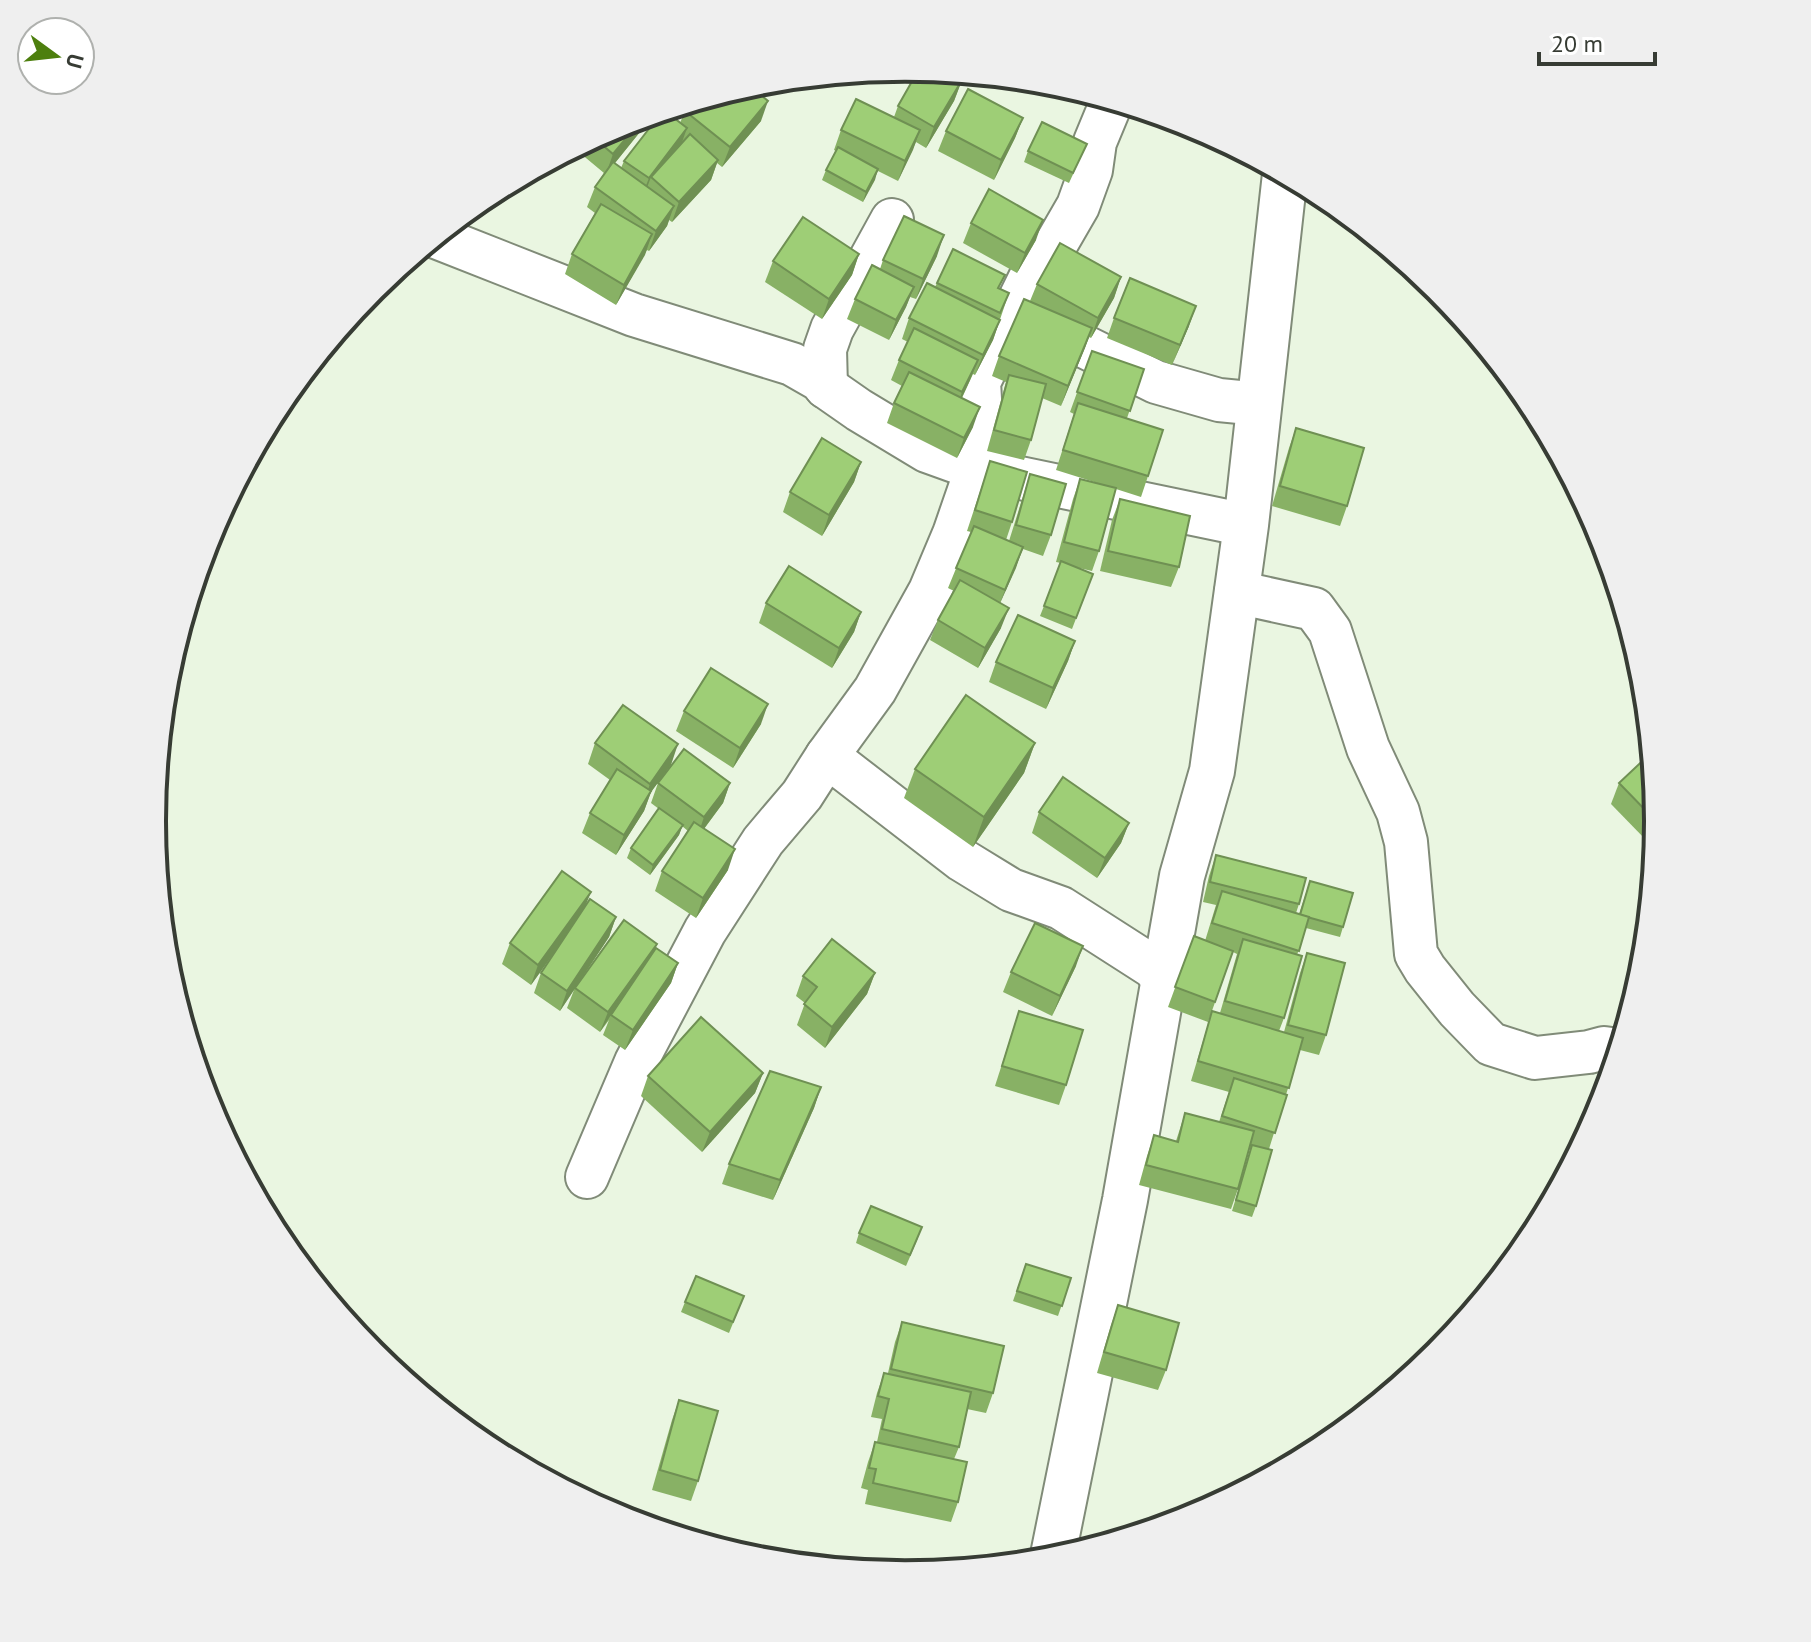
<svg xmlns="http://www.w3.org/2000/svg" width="1811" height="1642" font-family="'PT Sans',sans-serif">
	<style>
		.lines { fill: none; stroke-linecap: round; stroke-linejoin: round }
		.street-casing { stroke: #808b78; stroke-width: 46 }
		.secondary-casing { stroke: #808b78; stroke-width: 48 }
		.street { stroke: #fff; stroke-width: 42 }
		.secondary { stroke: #fff; stroke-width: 44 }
		.wall { fill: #88b165 }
		.shaded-wall { fill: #6f9053 }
		.building { fill: #9ece76; stroke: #6f9053; stroke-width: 2 }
		.rim { fill: none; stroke: #373c34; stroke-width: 4 }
	</style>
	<rect width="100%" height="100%" fill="#eaf6e1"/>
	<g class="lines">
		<g class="street-casing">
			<g id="street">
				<polyline points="436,237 634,315 792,364 820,380 826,387 859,410 927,451 977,469 1246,525"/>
				<polyline points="1035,322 1156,382 1219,400 1260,404"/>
				<polyline points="826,387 825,349 832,329 892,220"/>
				<polyline points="1236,592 1314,609 1330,631 1368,748 1398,812 1406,842 1416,954 1425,969 1457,1009 1491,1044 1535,1058 1589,1052 1604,1048 1619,1050"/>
				<polyline points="827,756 962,860 1011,890 1061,908 1153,967 1163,978"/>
				<polyline points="587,1177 636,1062 705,931 763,841 802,795 827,756 875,690 930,591 954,534 983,450 979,382 1033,272 1052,251 1078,206 1091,170 1095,142 1112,101"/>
			</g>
		</g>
		<g class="secondary-casing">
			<polyline id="secondary" points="1052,1560 1125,1200 1182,876 1212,771 1246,525 1285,174"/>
		</g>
		<use href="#street" class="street"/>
		<use href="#secondary" class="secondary"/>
	</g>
	<g class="wall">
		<polygon points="962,80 954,101 926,148 916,142 898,181 878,171 863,202 822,180 826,170 836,151 834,150 841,130 894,117 898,106"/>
		<polygon points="1034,81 1053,83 1064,86 1063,91"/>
		<polygon points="685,111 761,121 722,167 717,163 711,180 672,222 669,220 667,226 649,251 647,250 616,305 565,274 572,254 595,213 587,207 595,187 604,173 574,148 618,125 648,122 615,163 621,168 624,161 680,123"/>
		<polygon points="1023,118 1015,138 994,180 938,151 946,131"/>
		<polygon points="1087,144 1069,183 1024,162 1028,151"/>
		<polygon points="971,223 1036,240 1017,273 963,243"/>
		<polygon points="859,254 852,275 822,319 765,282 773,261"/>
		<polygon points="937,256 916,299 910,297 906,307 889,340 847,319 855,299 880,269 883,260"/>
		<polygon points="1121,277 1114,298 1091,338 1089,337 1061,406 1042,398 1031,440 1024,460 987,451 1006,382 992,376 999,356 1030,301 1037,284"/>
		<polygon points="937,283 1000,289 1009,293 993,340 975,375 973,374 962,398 973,427 957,458 887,423 894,403 902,386 891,380 899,360 908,342 902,339 909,318 935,287"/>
		<polygon points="1114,318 1189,326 1172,365 1107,338"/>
		<polygon points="1092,351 1144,369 1127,418 1148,476 1141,497 1116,489 1099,551 1092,571 1075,567 1093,574 1072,629 1040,616 1061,563 1056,562 1073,499 1080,479 1107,486 1056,470 1074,414 1070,412"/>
		<polygon points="1296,428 1347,506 1340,526 1272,506 1289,448"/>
		<polygon points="990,461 1012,522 1006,540 1009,541 1030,474 1051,535 1043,556 1023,549 1000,603 1001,628 978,668 930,640 938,620 954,591 948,588 971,532 967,531"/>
		<polygon points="861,462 854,482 822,536 783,512 790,492"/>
		<polygon points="1120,499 1179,567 1171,587 1100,571 1112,520"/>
		<polygon points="766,603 861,612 854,632 832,668 759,623"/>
		<polygon points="1075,641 1068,661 1046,709 989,682 996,662"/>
		<polygon points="684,711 761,724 733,768 676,731"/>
		<polygon points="595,743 671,765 651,792 644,811 616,855 582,833 590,813 610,780 588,764"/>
		<polygon points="1035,743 1024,773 973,847 904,798 915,769"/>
		<polygon points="658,783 730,783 723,803 704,829 728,870 696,918 655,891 662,871 688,831 682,826 679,835 650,875 627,858 631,848 659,809 651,803"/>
		<polygon points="1619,783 1658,821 1658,829 1646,840 1611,804"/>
		<polygon points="1039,812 1129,823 1121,843 1097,878 1032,833"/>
		<polygon points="1216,855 1299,904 1296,913 1299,914 1310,881 1343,927 1340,937 1306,928 1297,955 1284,1018 1279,1031 1284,1032 1300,973 1307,953 1326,1035 1319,1055 1300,1050 1269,1149 1256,1206 1252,1217 1232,1211 1251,1148 1249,1148 1238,1189 1231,1209 1139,1185 1147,1156 1154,1135 1176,1141 1185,1113 1219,1122 1229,1092 1191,1081 1212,1011 1220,1013 1237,954 1233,952 1208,1022 1168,1007 1194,936 1205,941 1216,905 1203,902 1209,876"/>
		<polygon points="585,906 616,917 609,937 581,979 657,944 654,952 678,963 671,983 625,1050 603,1035 609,1020 600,1032 567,1008 574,990 560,1011 534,993 541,973 556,950 531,985 502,964 510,943"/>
		<polygon points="1076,966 1052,1016 1003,992 1011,972"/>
		<polygon points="875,973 867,994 825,1048 797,1025 805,1003 796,996 803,976"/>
		<polygon points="1019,1011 1066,1085 1059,1105 995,1086"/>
		<polygon points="763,1073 755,1093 702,1152 641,1096 648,1076"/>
		<polygon points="821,1087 814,1108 773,1200 722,1184 729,1164"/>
		<polygon points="859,1233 918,1238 906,1266 856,1243"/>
		<polygon points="1026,1264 1071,1278 1058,1316 1013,1301"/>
		<polygon points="744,1296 729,1333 681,1312 685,1302"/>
		<polygon points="1118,1305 1166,1370 1158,1390 1097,1373 1111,1325"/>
		<polygon points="902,1322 993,1393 986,1413 967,1409 959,1447 954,1459 958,1502 951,1522 865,1504 868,1490 861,1488 868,1462 875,1442 877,1442 882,1419 871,1417 877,1393 884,1373 888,1373 895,1342"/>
		<polygon points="679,1400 698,1481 691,1501 652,1490 672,1420"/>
	</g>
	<g class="shaded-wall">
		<polygon points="962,80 954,101 926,148 934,127"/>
		<polygon points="768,101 761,121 722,167 730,147"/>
		<polygon points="650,115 648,122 606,174 613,154 643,118"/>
		<polygon points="1023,118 1015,138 994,180 1001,160"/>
		<polygon points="687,128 680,148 651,177 645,193 641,198 649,178"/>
		<polygon points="920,130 913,150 898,181 905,161"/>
		<polygon points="718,160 711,180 672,222 679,202"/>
		<polygon points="878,169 875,180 863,202 866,192"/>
		<polygon points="674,206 667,226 649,251 656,231"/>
		<polygon points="1043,220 1036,240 1017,273 1025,253"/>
		<polygon points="652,234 645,255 616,305 624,285"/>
		<polygon points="944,235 937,256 916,299 923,279"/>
		<polygon points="859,254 852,275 822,319 829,299"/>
		<polygon points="1121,277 1114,298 1091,338 1098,318"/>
		<polygon points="914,287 906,307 889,340 896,320"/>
		<polygon points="1196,306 1189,326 1172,365 1180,345"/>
		<polygon points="1000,320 993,340 975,375 983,355"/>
		<polygon points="1092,328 1085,348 1061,406 1068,386"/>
		<polygon points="978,360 970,380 955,412 962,392"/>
		<polygon points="980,407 973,427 957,458 964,438"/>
		<polygon points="861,462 854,482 822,536 829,515"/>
		<polygon points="1023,547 1016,568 997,610 1005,590"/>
		<polygon points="1009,608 1001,628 978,668 985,648"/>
		<polygon points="861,612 854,632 832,668 839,648"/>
		<polygon points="1075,641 1068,661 1046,709 1053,688"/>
		<polygon points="768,704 761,724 733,768 740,748"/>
		<polygon points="1035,743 1024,773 973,847 984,817"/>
		<polygon points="678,744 671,765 651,792 644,811 616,855 624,835 643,804 650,784"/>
		<polygon points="730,783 723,803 697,838 704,817"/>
		<polygon points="1658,815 1658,829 1646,840 1654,819"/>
		<polygon points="1129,823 1121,843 1097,878 1105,858"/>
		<polygon points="683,825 679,835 650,875 653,865"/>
		<polygon points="735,849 728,870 696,918 703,898"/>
		<polygon points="591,892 583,912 531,985 538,965"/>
		<polygon points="616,917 609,937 560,1011 567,991"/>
		<polygon points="657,944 649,964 611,1015 600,1032 608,1012"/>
		<polygon points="1083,946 1076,966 1052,1016 1060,996"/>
		<polygon points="678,963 671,983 625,1050 633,1030"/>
		<polygon points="875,973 867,994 825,1048 832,1027"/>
		<polygon points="763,1073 755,1093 702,1152 710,1132"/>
		<polygon points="821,1087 814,1108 773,1200 780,1180"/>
	</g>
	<g class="building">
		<polygon points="919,69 947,72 962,80 934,127 898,106"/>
		<polygon points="749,85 768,101 730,147 685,111 691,103"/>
		<polygon points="968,89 1023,118 1001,160 946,131"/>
		<polygon points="856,99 920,130 905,161 841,130"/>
		<polygon points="665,111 687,128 649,178 624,161 662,112"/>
		<polygon points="643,118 613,154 594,138 618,125"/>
		<polygon points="1042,122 1087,144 1073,173 1028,151"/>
		<polygon points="690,134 718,160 679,202 651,177"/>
		<polygon points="838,147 878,169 866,192 826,170"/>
		<polygon points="613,162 674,206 656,231 595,187"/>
		<polygon points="989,189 1043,220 1025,253 971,223"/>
		<polygon points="601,204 652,234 624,285 572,254"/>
		<polygon points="904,216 944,235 923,279 883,260"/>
		<polygon points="803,217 859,254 829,299 773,261"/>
		<polygon points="1060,243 1121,277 1098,318 1037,284"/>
		<polygon points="953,249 1005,275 998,288 1009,293 1000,313 937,283"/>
		<polygon points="872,265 914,287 896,320 855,299"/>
		<polygon points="1130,278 1196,306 1180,345 1114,318"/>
		<polygon points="927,283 1000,320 983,355 909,318"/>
		<polygon points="1024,299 1092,328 1068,386 999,356"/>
		<polygon points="914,328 978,360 962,392 899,360"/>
		<polygon points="1092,351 1144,369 1130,411 1077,392"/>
		<polygon points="909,372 980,407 964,438 894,403"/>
		<polygon points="1009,375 1046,384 1031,440 994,430"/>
		<polygon points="1078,403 1163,430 1148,476 1063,450"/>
		<polygon points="1296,428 1364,448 1347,506 1280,486"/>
		<polygon points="822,438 861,462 829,515 790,492"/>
		<polygon points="990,461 1027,472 1012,522 975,510"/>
		<polygon points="1030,474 1066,484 1051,535 1016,525"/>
		<polygon points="1080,479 1116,488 1099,551 1064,542"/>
		<polygon points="1120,499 1190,516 1179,567 1108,551"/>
		<polygon points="974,526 1023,547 1005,590 956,568"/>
		<polygon points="1061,561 1093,574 1076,618 1044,606"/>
		<polygon points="789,566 861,612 839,648 766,603"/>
		<polygon points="960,580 1009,608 985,648 938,620"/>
		<polygon points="1018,615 1075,641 1053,688 996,662"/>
		<polygon points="711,668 768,704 740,748 684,711"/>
		<polygon points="966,695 1035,743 984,817 915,769"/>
		<polygon points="623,705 678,744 650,784 595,743"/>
		<polygon points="684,749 730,783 704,817 658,783"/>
		<polygon points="1652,752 1658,815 1654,819 1619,783"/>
		<polygon points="617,769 651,791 624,835 590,813"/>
		<polygon points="1063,777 1129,823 1105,858 1039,812"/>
		<polygon points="659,808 683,825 653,865 631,848"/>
		<polygon points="694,822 735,849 703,898 662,871"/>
		<polygon points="1216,855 1306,878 1299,904 1210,882"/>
		<polygon points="562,871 591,892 538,965 510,943"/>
		<polygon points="1310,881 1353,893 1343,927 1300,915"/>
		<polygon points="1222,891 1309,917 1299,951 1212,923"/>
		<polygon points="590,899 616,917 567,991 541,973"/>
		<polygon points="624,920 657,944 608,1012 575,988"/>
		<polygon points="1035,923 1083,946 1060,996 1011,972"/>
		<polygon points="1194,936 1233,951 1215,1002 1175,987"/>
		<polygon points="832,939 875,973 832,1027 804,1004 817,987 803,976"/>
		<polygon points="1243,939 1302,956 1284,1018 1225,1001"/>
		<polygon points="656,948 678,963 633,1030 611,1015"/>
		<polygon points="1307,953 1345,963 1326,1035 1288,1025"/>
		<polygon points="1019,1011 1083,1030 1066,1085 1002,1066"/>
		<polygon points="1212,1011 1303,1038 1289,1088 1198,1061"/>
		<polygon points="701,1017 763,1073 710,1132 648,1076"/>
		<polygon points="770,1071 821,1087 780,1180 729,1164"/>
		<polygon points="1234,1078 1287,1095 1275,1133 1222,1116"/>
		<polygon points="1185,1113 1254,1131 1238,1189 1146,1165 1154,1135 1178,1142"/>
		<polygon points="1252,1145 1272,1150 1256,1206 1236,1200"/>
		<polygon points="871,1206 922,1227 910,1255 859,1233"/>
		<polygon points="1026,1264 1071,1278 1062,1306 1017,1291"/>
		<polygon points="696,1276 744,1296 733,1322 685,1302"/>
		<polygon points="1118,1305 1179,1323 1166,1370 1104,1352"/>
		<polygon points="902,1322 1004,1346 993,1393 891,1369"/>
		<polygon points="884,1373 971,1392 959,1447 882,1429 889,1399 878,1396"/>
		<polygon points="679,1400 718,1411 698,1481 660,1470"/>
		<polygon points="875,1442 967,1462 958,1502 873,1483 876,1469 869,1468"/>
	</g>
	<path d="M0 0H1811V1642H0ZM166 821a739 739 0 1 1 1478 0a739 739 0 1 1-1478 0Z" fill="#efefef" fill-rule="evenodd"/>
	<path class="rim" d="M166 821a739 739 0 1 1 1478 0a739 739 0 1 1-1478 0Z"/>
	<g transform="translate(56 56) rotate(105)"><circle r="38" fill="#ffffff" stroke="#afb1ae" stroke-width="2"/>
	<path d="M0-6L14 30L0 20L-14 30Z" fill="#4d7f0e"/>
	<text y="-12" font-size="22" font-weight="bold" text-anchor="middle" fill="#373c34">U</text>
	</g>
	<path d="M1539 52v12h116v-12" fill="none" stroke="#373c34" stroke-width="4"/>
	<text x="1551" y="52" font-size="24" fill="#373c34" stroke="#ffffff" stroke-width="6" paint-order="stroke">20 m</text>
</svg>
